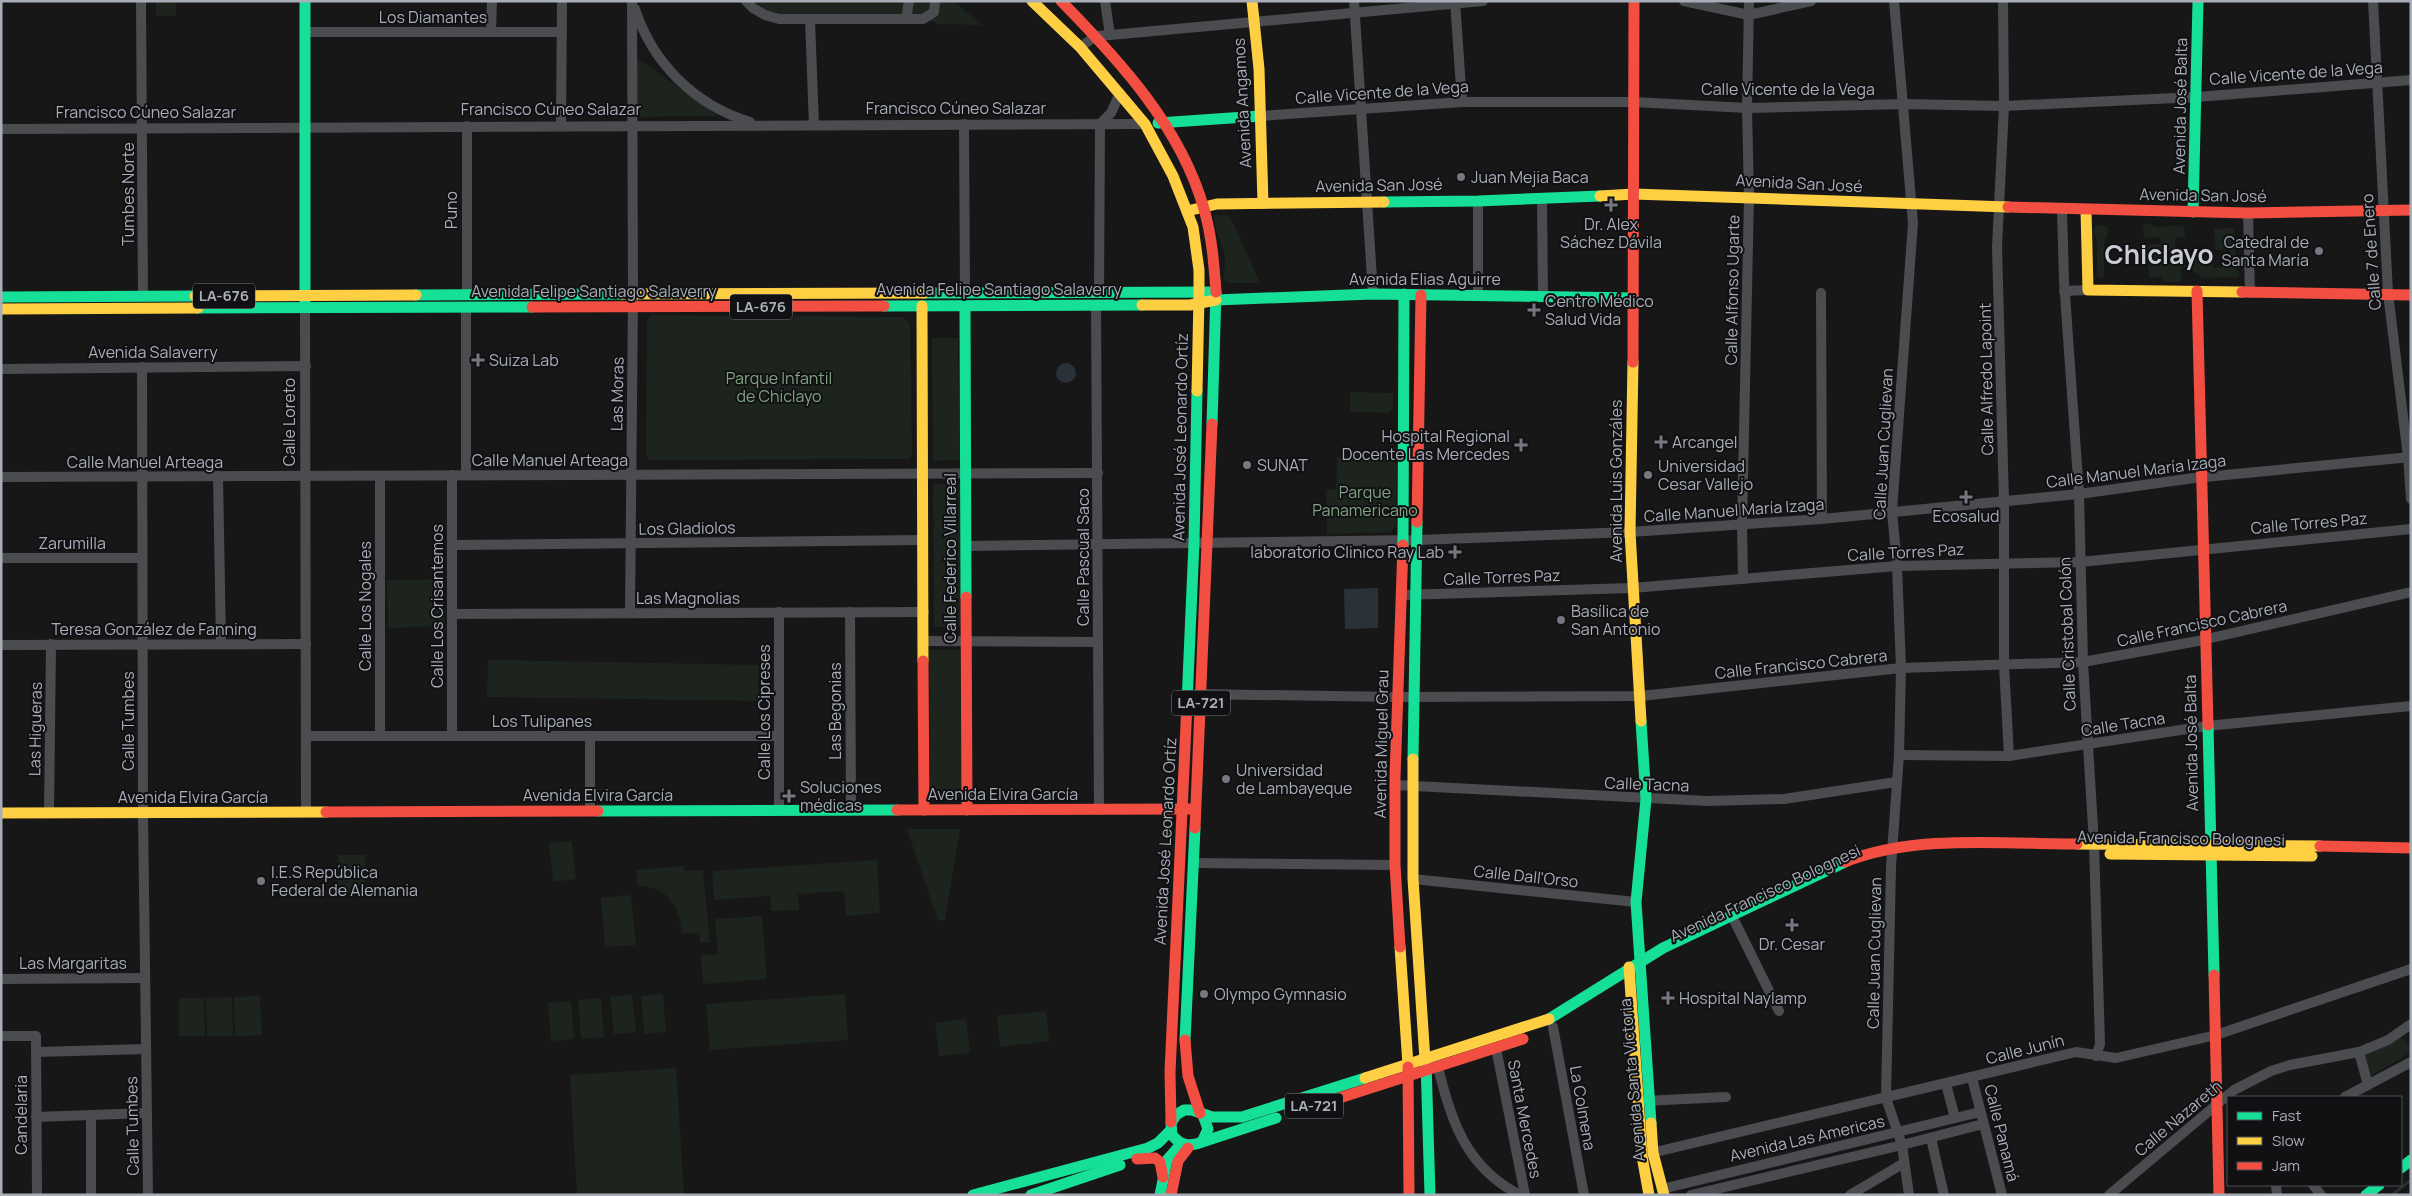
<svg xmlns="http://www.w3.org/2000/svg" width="2412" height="1196" font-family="Manrope,sans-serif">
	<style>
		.green { fill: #1d241e }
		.water { fill: #2a3239 }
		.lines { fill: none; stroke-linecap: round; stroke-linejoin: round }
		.stream { stroke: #2a3239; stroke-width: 2.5 }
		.street { stroke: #4b4c50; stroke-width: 10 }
		.fast { stroke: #16e098; stroke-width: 11 }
		.slow { stroke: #ffcf43; stroke-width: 11 }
		.jam { stroke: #f24e42; stroke-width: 11 }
		.poi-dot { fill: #757880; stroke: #111113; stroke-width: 2 }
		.labels { text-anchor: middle; stroke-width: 4; stroke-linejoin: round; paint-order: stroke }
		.shield { fill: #111113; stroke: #7b7e86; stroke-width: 1 }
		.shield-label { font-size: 15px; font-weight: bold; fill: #a8adb8 }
		.street-label { font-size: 16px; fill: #a8adb8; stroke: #111113 }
		.poi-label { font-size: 16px; fill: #a8adb8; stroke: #111113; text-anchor: start }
		.park-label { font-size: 16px; fill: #7fa381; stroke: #111113 }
		.town-label { font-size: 26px; font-weight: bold; fill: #c9ccd4; stroke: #111113 }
	</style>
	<rect width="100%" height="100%" fill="#171717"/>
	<g class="green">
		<rect x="156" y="1" width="20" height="15"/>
		<polygon points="754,1 954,1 982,25 938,24 920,16 784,16 768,12"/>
		<polygon points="636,57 718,116 638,117"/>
		<path d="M1215 215 1230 216 1260 283H1227L1223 279C1225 269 1226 260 1223 250 1221 237 1212 228 1215 215Z"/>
		<path d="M2150 223C2158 233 2170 222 2184 227L2185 237 2175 238 2176 252H2184L2185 267H2181V282H2164L2162 277 2149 278 2147 245 2161 244 2160 237 2144 238 2143 224Z"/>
		<polygon points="2098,225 2106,226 2109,231 2104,242 2104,277 2097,277 2097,238 2092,230"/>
		<polygon points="2234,228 2236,260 2231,260 2230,249 2216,250 2214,229"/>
		<polygon points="2213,257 2214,268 2230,266 2230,263 2237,262 2236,270 2239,271 2239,277 2203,278 2191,269 2190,259"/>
		<polygon points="651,315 903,317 910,323 912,455 909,459 649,460 646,456 647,320"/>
		<polygon points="932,338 958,338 960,460 933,461"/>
		<polygon points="1350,392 1393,393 1393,408 1389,413 1350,412"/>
		<polygon points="1337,457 1390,457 1397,465 1396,524 1391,532 1327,534 1326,490 1336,489"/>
		<polygon points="933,484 960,484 961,627 934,627"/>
		<polygon points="443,579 445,626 388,628 387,580"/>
		<polygon points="929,650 960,650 962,798 930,798"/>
		<polygon points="488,660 759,665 758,701 487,697"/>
		<polygon points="907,829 960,829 945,920 938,921"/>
		<polygon points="572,841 576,879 553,882 549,843"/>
		<rect x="338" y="855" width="27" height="40"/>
		<polygon points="877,860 880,913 846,916 844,891 798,894 799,910 771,911 770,896 714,900 712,871"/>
		<path d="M684 866V871L703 870 710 942 700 943 699 933 682 934C680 907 668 886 638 886L636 870Z"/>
		<polygon points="631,895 636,945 605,947 601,898"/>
		<polygon points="762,916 767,979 703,984 701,955 718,954 715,919"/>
		<polygon points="632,994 636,1032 614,1034 610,997"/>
		<polygon points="663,994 666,1032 644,1034 641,996"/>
		<polygon points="845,994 848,1040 710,1050 706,1004"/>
		<polygon points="260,996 262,1035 235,1036 234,997"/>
		<polygon points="232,997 233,1036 207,1036 206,998"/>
		<polygon points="179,998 204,998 205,1036 179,1036"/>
		<polygon points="601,998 604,1037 581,1039 578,1000"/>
		<polygon points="571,1001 574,1039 551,1041 548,1003"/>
		<polygon points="1046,1011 1049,1041 1000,1047 997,1016"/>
		<polygon points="966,1019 970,1053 939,1056 935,1023"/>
		<path d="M2399 1037C2407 1040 2412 1046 2408 1054L2370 1076 2364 1055Z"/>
		<polygon points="676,1068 684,1195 577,1195 570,1075"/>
	</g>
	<g class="water">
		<circle cx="1066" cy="373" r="10"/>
		<polygon points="1378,588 1378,628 1345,629 1344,589"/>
	</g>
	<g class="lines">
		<polyline class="stream" points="2392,1195 2411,1180"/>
		<g class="street">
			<polyline points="141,1 143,296"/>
			<polyline points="746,1 753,8 765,15 779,19 923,19 934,12 935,1"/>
			<polyline points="1105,1 1110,35"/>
			<polyline points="1354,1 1373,294"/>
			<polyline points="1455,1 1462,102"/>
			<polyline points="1684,1 1749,15 1811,1"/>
			<polyline points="1894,1 1913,223 1892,511 1897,566 1901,668 1899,755 1891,867 1886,1098 1902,1145 1909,1195"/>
			<polyline points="2003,1 2004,106 1997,247 2004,501 2004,665 2009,756"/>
			<polyline points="2373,1 2388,293 2408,457 2411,499"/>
			<path d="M635 9C653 64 695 105 750 122"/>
			<polyline points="906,19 909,1"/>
			<polyline points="810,20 814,125"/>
			<polyline points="305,32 562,32"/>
			<polyline points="491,32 492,1"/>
			<polyline points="1080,47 1096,36 1110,35 1483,1"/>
			<polyline points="1260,116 1462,102 1634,102 1747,108 1903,104 2004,106 2197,97 2411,80"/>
			<polyline points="964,124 965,292"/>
			<polyline points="1100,124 1111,113 1120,93"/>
			<polyline points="561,125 562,1"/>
			<polyline points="467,126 467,295"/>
			<polyline points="1,129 1145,124"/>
			<polyline points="1542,199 1543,297"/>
			<polyline points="2062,210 2064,280 2079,494 2083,662 2094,844 2100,1044 2096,1056"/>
			<polyline points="2248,213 2250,293"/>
			<polyline points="2064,291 2088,290"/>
			<polyline points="1099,293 1100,124"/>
			<polyline points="1821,293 1822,519"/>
			<polyline points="1478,296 1478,201"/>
			<polyline points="1096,305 1099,810"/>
			<polyline points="305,307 306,812"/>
			<polyline points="466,307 466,475"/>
			<polyline points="142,367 143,813 148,1195"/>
			<polyline points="1,369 306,366"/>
			<polyline points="452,475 452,736"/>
			<polyline points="218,476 221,644"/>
			<polyline points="1,477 1098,473"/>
			<polyline points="452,545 923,540"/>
			<polyline points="966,546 1417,540 1630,532 1822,519 2079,494 2194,478 2411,457"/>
			<polyline points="1,558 142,558"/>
			<polyline points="1743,579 1742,525 1749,197 1747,108 1749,1"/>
			<polyline points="1402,595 1632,588 1897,566 2080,562 2411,529"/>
			<polyline points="779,612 779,811"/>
			<polyline points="850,612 851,810"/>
			<polyline points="630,613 633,295 632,1"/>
			<polyline points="452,614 924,612"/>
			<polyline points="924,641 1098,642"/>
			<polyline points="1,645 306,644"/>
			<polyline points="1196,694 1397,697 1641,696 1901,668 2083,662 2198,641 2411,592"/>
			<polyline points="306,736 778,736"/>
			<polyline points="380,736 380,476"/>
			<polyline points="590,736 590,811"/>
			<polyline points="1899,755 2009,756 2207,726 2411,706"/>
			<polyline points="1395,785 1707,801 1784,799 1896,782"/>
			<polyline points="49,813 51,644"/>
			<polyline points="1195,863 1395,865"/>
			<polyline points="1413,879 1636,902"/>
			<polyline points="1735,922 1779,1011"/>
			<polyline points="1,979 145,978"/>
			<polyline points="1553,1027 1584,1195"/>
			<polyline points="1,1036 36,1036 37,1195"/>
			<polyline points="1496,1048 1525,1195"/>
			<polyline points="36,1052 146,1049"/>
			<polyline points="2359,1052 2368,1085"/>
			<path d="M1438 1067C1451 1122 1467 1168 1520 1195"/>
			<polyline points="1972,1078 2002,1195"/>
			<polyline points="1946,1084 1955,1118"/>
			<polyline points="2345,1097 2411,1062"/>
			<polyline points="1644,1101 1726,1097"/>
			<polyline points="91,1115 91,1195"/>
			<polyline points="36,1117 147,1113"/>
			<polyline points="1931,1138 1944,1195"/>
			<polyline points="1647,1154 2076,1052 2116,1058 2216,1035 2411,969"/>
			<polyline points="2276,1185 2277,1195"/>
			<polyline points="2313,1185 2321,1195"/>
			<polyline points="1662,1189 1980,1112"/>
			<polyline points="1691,1195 1902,1145 1983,1124"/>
			<polyline points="1850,1195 1904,1163"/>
			<polyline points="2109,1195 2234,1090 2271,1071 2290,1065 2359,1052 2388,1040 2411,1024"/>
		</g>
		<g class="fast">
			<polyline points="305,1 305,305"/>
			<polyline points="1158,123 1260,116"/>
			<polyline points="1384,202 1478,201 1600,196"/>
			<polyline points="2193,212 2198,1"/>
			<polyline points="924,293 1216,292 1212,424"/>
			<polyline points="416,295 622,294"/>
			<polyline points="1,297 195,296"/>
			<polyline points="1216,300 1373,294 1634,298"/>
			<polyline points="884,306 1142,305"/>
			<polyline points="965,306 966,597"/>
			<polyline points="198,308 532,307"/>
			<polyline points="1403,545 1404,294"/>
			<polyline points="1187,703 1194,543 1197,391"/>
			<polyline points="1641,721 1646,799 1636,902 1651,1123"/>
			<polyline points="2208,725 2214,975"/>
			<polyline points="1413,759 1417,522"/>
			<polyline points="598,811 897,810"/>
			<polyline points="1549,1019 1663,948 1845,862"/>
			<polyline points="1185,1040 1195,828"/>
			<polyline points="1426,1062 1430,1195"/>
			<path d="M1203 1115 1208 1129 1202 1142C1190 1147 1181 1146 1172 1135L1171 1123 1176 1115 1184 1110H1192L1212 1117H1242L1365 1078"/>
			<polyline points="1202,1142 1276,1118"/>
			<polyline points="2401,1168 2411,1160"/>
			<polyline points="973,1195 1148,1148 1158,1143 1171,1130"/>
			<polyline points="1031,1195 1120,1165"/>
			<polyline points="1160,1195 1167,1160 1181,1144"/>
			<polyline points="2366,1195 2379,1185"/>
		</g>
		<g class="slow">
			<polyline points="1032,1 1080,47 1145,124 1173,176 1193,227 1199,270 1199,292"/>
			<polyline points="1252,1 1259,69 1263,203"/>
			<polyline points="1600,196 1634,194 2008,207"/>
			<polyline points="2086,210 2088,290 2242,292"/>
			<polyline points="1187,211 1217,204 1384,202"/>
			<polyline points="622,294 924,293"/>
			<polyline points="195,296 416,295"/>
			<polyline points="1142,305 1190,305 1216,300"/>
			<polyline points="922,306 923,661"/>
			<polyline points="1,309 198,308"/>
			<polyline points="1633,362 1630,532 1641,721"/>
			<polyline points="1197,391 1199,296"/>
			<polyline points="1413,759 1413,879 1425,1060"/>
			<polyline points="1,813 326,812"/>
			<polyline points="2077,844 2320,846"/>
			<polyline points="2110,854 2312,856"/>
			<polyline points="1400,947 1408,1065"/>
			<polyline points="1629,967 1642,1156 1649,1195"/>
			<polyline points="1365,1078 1549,1019"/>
			<polyline points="1651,1123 1653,1153 1664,1195"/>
		</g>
		<g class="jam">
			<path d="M1061 1C1119 60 1181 127 1204 209 1212 237 1214 264 1216 292"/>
			<polyline points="2008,207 2248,213 2411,210"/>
			<polyline points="2197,291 2208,725"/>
			<polyline points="2242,292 2411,295"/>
			<polyline points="532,307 884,306"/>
			<polyline points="1633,362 1634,1"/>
			<polyline points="1417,522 1421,295"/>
			<polyline points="966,597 967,810"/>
			<polyline points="923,661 924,810"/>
			<polyline points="897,810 1193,809"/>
			<polyline points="326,812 598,811"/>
			<polyline points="1195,828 1212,424"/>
			<polyline points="2320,846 2411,848"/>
			<path d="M1845 862C1914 834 2004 844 2077 844"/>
			<polyline points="1400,947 1395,865 1395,777 1403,545"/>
			<polyline points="2214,975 2219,1195"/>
			<polyline points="1185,1040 1188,1076 1200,1113"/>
			<polyline points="1408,1067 1409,1195"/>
			<polyline points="1333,1100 1523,1039"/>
			<polyline points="1171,1122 1170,1072 1187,703"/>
			<polyline points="1137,1159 1155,1158 1160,1162 1163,1177"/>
			<polyline points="1171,1195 1178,1161 1188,1148"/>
		</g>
	</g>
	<g class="poi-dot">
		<circle cx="1461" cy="177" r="5"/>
		<path d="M1608.5 197.5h5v5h5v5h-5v5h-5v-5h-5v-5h5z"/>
		<circle cx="2319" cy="251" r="5"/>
		<path d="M1531.5 302.5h5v5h5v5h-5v5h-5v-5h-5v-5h5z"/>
		<path d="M475.5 352.5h5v5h5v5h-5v5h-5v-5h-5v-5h5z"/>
		<path d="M1658.5 434.5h5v5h5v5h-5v5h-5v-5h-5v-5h5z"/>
		<path d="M1518.5 437.5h5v5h5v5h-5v5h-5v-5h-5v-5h5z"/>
		<circle cx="1247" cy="465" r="5"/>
		<circle cx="1648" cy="475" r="5"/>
		<path d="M1963.5 489.5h5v5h5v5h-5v5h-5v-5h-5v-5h5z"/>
		<path d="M1452.5 544.5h5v5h5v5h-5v5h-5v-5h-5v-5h5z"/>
		<circle cx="1561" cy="620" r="5"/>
		<circle cx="1226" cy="779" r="5"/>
		<path d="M786.5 788.5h5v5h5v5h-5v5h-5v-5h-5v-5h5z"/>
		<circle cx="261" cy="881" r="5"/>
		<path d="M1789.5 917.5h5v5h5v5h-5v5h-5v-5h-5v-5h5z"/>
		<circle cx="1204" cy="994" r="5"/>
		<path d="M1665.5 990.5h5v5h5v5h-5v5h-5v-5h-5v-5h5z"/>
	</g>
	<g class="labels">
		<g class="shield">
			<rect x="193" y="283.5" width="62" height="25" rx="4"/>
			<rect x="730" y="294.5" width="62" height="25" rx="4"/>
			<rect x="1172" y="690.5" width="58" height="25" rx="4"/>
			<rect x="1285" y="1093.5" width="58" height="25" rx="4"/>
		</g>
		<g class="shield-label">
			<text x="224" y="301">LA-676</text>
			<text x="761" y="312">LA-676</text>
			<text x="1201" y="708">LA-721</text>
			<text x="1314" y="1111">LA-721</text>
		</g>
		<g class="street-label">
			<text x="433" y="23">Los Diamantes</text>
			<text transform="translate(2296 73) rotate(-4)" y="6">Calle Vicente de la Vega</text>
			<text x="1788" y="95">Calle Vicente de la Vega</text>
			<text transform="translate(1382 92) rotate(-4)" y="6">Calle Vicente de la Vega</text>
			<text transform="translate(1242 103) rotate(-93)" y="6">Avenida Angamos</text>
			<text transform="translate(2180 106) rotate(-89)" y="6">Avenida José Balta</text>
			<text x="956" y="114">Francisco Cúneo Salazar</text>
			<text x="551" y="115">Francisco Cúneo Salazar</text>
			<text x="146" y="118">Francisco Cúneo Salazar</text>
			<text transform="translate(1799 183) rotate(3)" y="6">Avenida San José</text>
			<text transform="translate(1379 185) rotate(-1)" y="6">Avenida San José</text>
			<text transform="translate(128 194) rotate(-90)" y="6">Tumbes Norte</text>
			<text transform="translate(2203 195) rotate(1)" y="6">Avenida San José</text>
			<text transform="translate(451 210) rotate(-90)" y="6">Puno</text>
			<text transform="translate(2371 252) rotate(-94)" y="6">Calle 7 de Enero</text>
			<text x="1425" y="285">Avenida Elias Aguirre</text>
			<text x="999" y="295">Avenida Felipe Santiago Salaverry</text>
			<text transform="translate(1732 290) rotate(-89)" y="6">Calle Alfonso Ugarte</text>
			<text x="594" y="297">Avenida Felipe Santiago Salaverry</text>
			<text x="153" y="358">Avenida Salaverry</text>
			<text transform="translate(1986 379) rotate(-91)" y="6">Calle Alfredo Lapoint</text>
			<text transform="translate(617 394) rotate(-89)" y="6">Las Moras</text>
			<text transform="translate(289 422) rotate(-90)" y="6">Calle Loreto</text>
			<text transform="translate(1180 437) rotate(-89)" y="6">Avenida José Leonardo Ortíz</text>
			<text transform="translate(1883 444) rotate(-87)" y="6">Calle Juan Cuglievan</text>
			<text x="550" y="466">Calle Manuel Arteaga</text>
			<text x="145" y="468">Calle Manuel Arteaga</text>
			<text transform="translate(2136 471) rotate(-7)" y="6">Calle Manuel María Izaga</text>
			<text transform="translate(1616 481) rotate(-90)" y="6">Avenida Luis Gonzáles</text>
			<text transform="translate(1734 510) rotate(-4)" y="6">Calle Manuel María Izaga</text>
			<text transform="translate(2309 523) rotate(-5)" y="6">Calle Torres Paz</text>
			<text transform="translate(687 528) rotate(-1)" y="6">Los Gladiolos</text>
			<text x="72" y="549">Zarumilla</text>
			<text transform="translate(1906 552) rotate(-3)" y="6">Calle Torres Paz</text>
			<text transform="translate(1083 557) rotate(-90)" y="6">Calle Pascual Saco</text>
			<text transform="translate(950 558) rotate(-90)" y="6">Calle Federico Villarreal</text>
			<text transform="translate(1502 577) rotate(-2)" y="6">Calle Torres Paz</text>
			<text x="688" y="604">Las Magnolias</text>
			<text transform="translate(365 606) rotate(-90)" y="6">Calle Los Nogales</text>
			<text transform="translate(437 606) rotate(-90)" y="6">Calle Los Crisantemos</text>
			<text transform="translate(2202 623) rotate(-12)" y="6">Calle Francisco Cabrera</text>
			<text x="154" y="635">Teresa González de Fanning</text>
			<text transform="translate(2067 634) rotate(-92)" y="6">Calle Cristobal Colón</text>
			<text transform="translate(1801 664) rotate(-6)" y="6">Calle Francisco Cabrera</text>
			<text transform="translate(835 711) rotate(-90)" y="6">Las Begonias</text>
			<text transform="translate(764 712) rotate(-90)" y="6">Calle Los Cipreses</text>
			<text transform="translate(128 721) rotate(-90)" y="6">Calle Tumbes</text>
			<text x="542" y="727">Los Tulipanes</text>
			<text transform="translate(2123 724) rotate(-9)" y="6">Calle Tacna</text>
			<text transform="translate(35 729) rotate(-89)" y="6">Las Higueras</text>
			<text transform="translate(2191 743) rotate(-91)" y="6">Avenida José Balta</text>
			<text transform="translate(1381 744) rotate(-89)" y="6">Avenida Miguel Grau</text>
			<text transform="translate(1647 784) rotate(2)" y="6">Calle Tacna</text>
			<text x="1003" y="800">Avenida Elvira García</text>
			<text x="598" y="801">Avenida Elvira García</text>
			<text x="193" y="803">Avenida Elvira García</text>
			<text transform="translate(2181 838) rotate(1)" y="6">Avenida Francisco Bolognesi</text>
			<text transform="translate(1165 841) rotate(-87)" y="6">Avenida José Leonardo Ortíz</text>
			<text transform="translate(1526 876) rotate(6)" y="6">Calle Dall'Orso</text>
			<text transform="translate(1765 893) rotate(-25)" y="6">Avenida Francisco Bolognesi</text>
			<text transform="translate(1874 953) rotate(-89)" y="6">Calle Juan Cuglievan</text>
			<text x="73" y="969">Las Margaritas</text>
			<text transform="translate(2025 1049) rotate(-14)" y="6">Calle Junín</text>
			<text transform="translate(1632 1080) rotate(-95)" y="6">Avenida Santa Victoria</text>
			<text transform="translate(1583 1108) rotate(80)" y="6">La Colmena</text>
			<text transform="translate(21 1115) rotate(-90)" y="6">Candelaria</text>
			<text transform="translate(2178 1118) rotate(-40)" y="6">Calle Nazareth</text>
			<text transform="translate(1525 1119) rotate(79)" y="6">Santa Mercedes</text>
			<text transform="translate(132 1126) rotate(-91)" y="6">Calle Tumbes</text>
			<text transform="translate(2002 1133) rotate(76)" y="6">Calle Panamá</text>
			<text transform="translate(1807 1138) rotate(-13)" y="6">Avenida Las Americas</text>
		</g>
		<g class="poi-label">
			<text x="1471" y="183">Juan Mejia Baca</text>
			<text x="1611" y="230" text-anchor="middle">Dr. Alex<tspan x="1611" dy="18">Sáchez Dávila</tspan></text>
			<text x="2309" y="248" text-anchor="end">Catedral de<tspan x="2309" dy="18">Santa María</tspan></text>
			<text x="1545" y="307">Centro Médico<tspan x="1545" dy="18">Salud Vida</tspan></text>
			<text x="489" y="366">Suiza Lab</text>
			<text x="1510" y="442" text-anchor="end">Hospital Regional<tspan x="1510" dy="18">Docente Las Mercedes</tspan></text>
			<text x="1672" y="448">Arcangel</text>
			<text x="1257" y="471">SUNAT</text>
			<text x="1658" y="472">Universidad<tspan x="1658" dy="18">Cesar Vallejo</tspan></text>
			<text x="1966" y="522" text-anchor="middle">Ecosalud</text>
			<text x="1444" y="558" text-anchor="end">laboratorio Clinico Ray Lab</text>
			<text x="1571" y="617">Basílica de<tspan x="1571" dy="18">San Antonio</tspan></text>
			<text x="1236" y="776">Universidad<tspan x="1236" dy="18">de Lambayeque</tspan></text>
			<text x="800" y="793">Soluciones<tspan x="800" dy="18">médicas</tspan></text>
			<text x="271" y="878">I.E.S República<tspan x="271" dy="18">Federal de Alemania</tspan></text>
			<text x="1792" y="950" text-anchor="middle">Dr. Cesar</text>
			<text x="1214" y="1000">Olympo Gymnasio</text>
			<text x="1679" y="1004">Hospital Naylamp</text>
		</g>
		<g class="park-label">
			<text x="779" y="384">Parque Infantil<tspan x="779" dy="18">de Chiclayo</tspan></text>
			<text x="1365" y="498">Parque<tspan x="1365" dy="18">Panamericano</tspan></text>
		</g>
		<g class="town-label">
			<text x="2159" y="264">Chiclayo</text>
		</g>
	</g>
	<rect width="2412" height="1196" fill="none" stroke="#a8adb8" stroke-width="5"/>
	<rect x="2227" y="1096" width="175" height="90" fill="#111113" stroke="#4d4f55"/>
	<rect x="2237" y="1112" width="25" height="8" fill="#16e098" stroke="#4d4f55"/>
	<text x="2272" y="1121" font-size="15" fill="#a8adb8">Fast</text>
	<rect x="2237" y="1137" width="25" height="8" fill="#ffcf43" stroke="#4d4f55"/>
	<text x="2272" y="1146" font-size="15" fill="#a8adb8">Slow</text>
	<rect x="2237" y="1162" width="25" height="8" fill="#f24e42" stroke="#4d4f55"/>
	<text x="2272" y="1171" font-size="15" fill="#a8adb8">Jam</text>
</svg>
